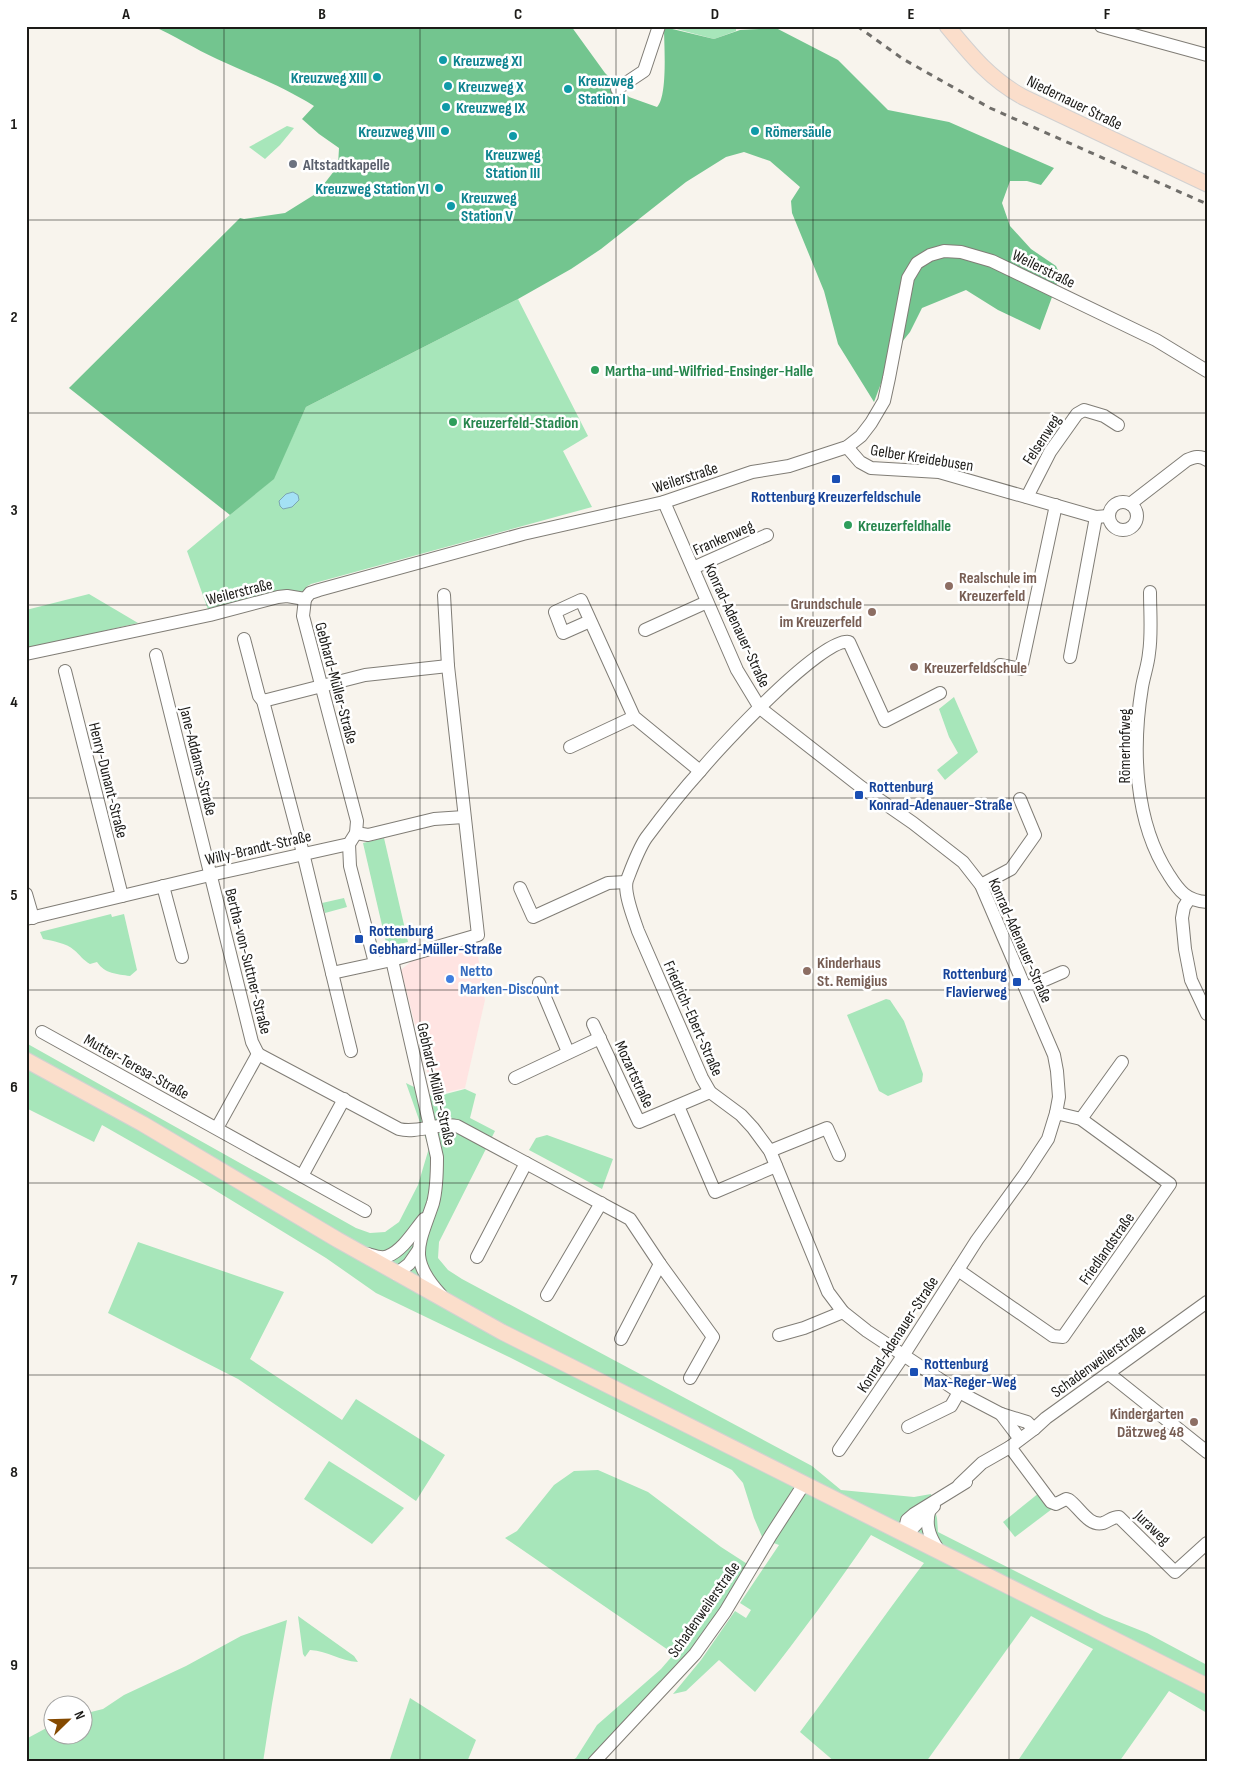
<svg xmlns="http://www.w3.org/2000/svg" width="1233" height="1788" font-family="'Sofia Sans Condensed',sans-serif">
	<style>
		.commercial { fill: #ffe4e2 }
		.green { fill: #a7e6ba }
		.forest { fill: #73c58f }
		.water { fill: #a4e1f5; stroke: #7ba6b3 }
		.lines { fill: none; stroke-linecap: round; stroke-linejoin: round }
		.minor-casing { stroke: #807d76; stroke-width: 14 }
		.major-casing { stroke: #d2d1d1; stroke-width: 17 }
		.minor { stroke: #fff; stroke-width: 12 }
		.major { stroke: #fbdecb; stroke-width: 15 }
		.rail { stroke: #706e6a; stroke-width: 3; stroke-dasharray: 6 6; stroke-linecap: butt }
		.grid { fill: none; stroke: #1c1b18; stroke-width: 1; stroke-opacity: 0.55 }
		.culture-dot { fill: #0f9aa8; stroke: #fff; stroke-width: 2 }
		.worship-dot { fill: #6b7280; stroke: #fff; stroke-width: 2 }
		.leisure-dot { fill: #2e9e5b; stroke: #fff; stroke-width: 2 }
		.transit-dot { fill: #1a4fb4; stroke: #fff; stroke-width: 2 }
		.education-dot { fill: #8d6e63; stroke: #fff; stroke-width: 2 }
		.shop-dot { fill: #3f7fe0; stroke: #fff; stroke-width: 2 }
		.labels { text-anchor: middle; stroke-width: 5; stroke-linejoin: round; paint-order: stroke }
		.culture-label { font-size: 16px; font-weight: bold; fill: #0d838f; stroke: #fff; text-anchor: start }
		.street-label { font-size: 16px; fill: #1c1b18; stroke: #fff }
		.worship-label { font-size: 16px; font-weight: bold; fill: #5b616d; stroke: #fff; text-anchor: start }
		.leisure-label { font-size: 16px; font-weight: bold; fill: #27864d; stroke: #fff; text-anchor: start }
		.transit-label { font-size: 16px; font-weight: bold; fill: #164399; stroke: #fff; text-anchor: start }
		.education-label { font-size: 16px; font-weight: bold; fill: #785e54; stroke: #fff; text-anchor: start }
		.shop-label { font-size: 16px; font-weight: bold; fill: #366cbe; stroke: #fff; text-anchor: start }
		.neatline { fill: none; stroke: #1c1b18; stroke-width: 2 }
		.grid-label { font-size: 16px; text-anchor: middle; font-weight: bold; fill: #1c1b18 }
	</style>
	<rect width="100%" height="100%" fill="#f8f4ed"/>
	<polygon class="commercial" points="476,943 485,1000 465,1088 433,1095 401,970 413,960"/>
	<g class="green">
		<polygon points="665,26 736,26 736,31 714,39"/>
		<polygon points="287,126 294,128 280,145 265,159 249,147"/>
		<polygon points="518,299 588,436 563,451 592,507 311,584 306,587 305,599 287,596 210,615 187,551 273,479 306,407"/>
		<polygon points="89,594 138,623 26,649 26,610"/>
		<polygon points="954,697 978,752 945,780 937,770 958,753 949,737 939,709"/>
		<polygon points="384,838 408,942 387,947 363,843"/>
		<polygon points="344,898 347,907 325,913 322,903"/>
		<path d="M111 914 112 917 124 914 137 970 130 976C117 974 105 974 97 962L90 964C83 960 80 955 74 950 66 943 53 941 43 939L40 932Z"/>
		<polygon points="886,999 890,1000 904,1021 923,1074 922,1082 888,1096 879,1091 847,1015"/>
		<path d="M26 1043 356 1228 370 1233 385 1232 399 1222 418 1185 429 1148 406 1083 434 1097 465 1089 476 1094 470 1118 495 1131 439 1242 438 1258 448 1270 462 1279 812 1466 841 1490 914 1497 931 1494 937 1518 938 1532 1104 1616 1147 1633 1207 1665V1713L1169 1691 1119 1762H1017L1093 1649 1031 1616 926 1762H835L800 1732C842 1676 882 1618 924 1563L871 1535C834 1589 796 1641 755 1692L719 1660 686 1691 673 1694 701 1660 735 1611 746 1618 751 1610 740 1603 779 1545 763 1539 754 1518 743 1483 732 1470 511 1358 376 1293 326 1258 195 1178 102 1125 94 1142 26 1108Z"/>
		<polygon points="547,1135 613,1159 602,1189 529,1150 536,1138"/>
		<polygon points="138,1242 284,1292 250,1359 342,1420 356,1399 445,1455 416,1501 238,1379 108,1313"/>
		<polygon points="329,1461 404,1508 372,1544 304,1499"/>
		<polygon points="598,1470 648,1492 721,1547 752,1567 725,1612 598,1762 569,1762 576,1758 597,1725 661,1669 674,1654 505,1538 517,1531 554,1485 574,1471"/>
		<polygon points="1039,1493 1052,1509 1015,1537 1003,1522"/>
		<path d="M298 1616 354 1656 358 1662C339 1661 329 1651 310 1650L305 1657 303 1654Z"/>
		<polygon points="287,1620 272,1704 263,1762 26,1762 26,1739 52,1725 52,1736 82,1736 83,1714 103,1709 124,1695 186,1666 241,1636"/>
		<polygon points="410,1698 476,1740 467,1762 389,1762"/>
	</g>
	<path class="forest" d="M152 26H571L605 73 629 97 657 107C668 96 664 44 664 27L714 39 740 30 776 28 838 60 888 110 949 122 1054 168 1041 185 1027 181H1010L1002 203 1010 226 1031 249 1056 266 1060 275 1040 330 998 310 966 290 922 308 910 332 898 347 883 378 874 402 838 344 824 291 792 213 791 201 800 187 770 161 744 152 726 157 686 182 601 249 571 269 518 299 306 407 274 479 230 515 69 388 240 218 244 219 285 213 317 193 338 166 339 148 319 134 302 119 314 106C284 87 250 74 217 59 195 49 174 35 152 26Z"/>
	<polygon class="water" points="293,492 298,495 299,500 292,507 283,509 280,506 279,501 286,494"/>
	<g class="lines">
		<g class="minor-casing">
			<g id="minor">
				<polyline points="1101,26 1207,55"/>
				<polyline points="617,89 644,71 659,26"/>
				<polyline points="847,447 860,462 871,468 939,472 1096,517 1108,516"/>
				<polyline points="1027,497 1050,452 1077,414 1084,410 1104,416 1118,425"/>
				<circle cx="1123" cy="516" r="14"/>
				<polyline points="664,502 737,670 760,708 861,787 913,823 963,862 981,885 1054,1055 1057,1071 1059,1097 1056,1113 1048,1139 1025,1174 977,1240 903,1356 839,1450"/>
				<path d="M1130 504 1187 460C1194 457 1200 455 1207 460"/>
				<polyline points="693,568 767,535"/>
				<path d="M1150 592C1150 612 1152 634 1149 653 1148 665 1144 675 1142 687 1132 748 1134 822 1169 875 1179 891 1187 901 1207 902"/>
				<polyline points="305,599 310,593 319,590 523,534 664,502 752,472 789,466 847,447 861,436 871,423 884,401 889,378 908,278 917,263 930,255 944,251 961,252 992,261 1156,340 1207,371"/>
				<polyline points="590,621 563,633 555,612 581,600 634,717 700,771"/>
				<polyline points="645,630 707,602"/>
				<polyline points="244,639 259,696 263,701 303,853 332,973 392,960 478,935 448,666 444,595"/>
				<polyline points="26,654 210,615 278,597 287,596 305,599"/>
				<polyline points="156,655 252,1042 258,1054"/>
				<polyline points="1070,657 1096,517"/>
				<polyline points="1000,665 1021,669 1056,505"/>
				<polyline points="65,671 122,896"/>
				<path d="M940 693 885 721 849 642C823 636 720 747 701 770 682 791 663 815 646 838 638 850 632 867 627 880 623 892 634 919 638 931L702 1078 710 1092 741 1115 753 1128 770 1151 828 1292 843 1312 867 1331 959 1392 1001 1414 1027 1422 1034 1429"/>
				<polyline points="263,701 365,675 448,666"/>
				<polyline points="570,747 634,717"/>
				<polyline points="356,833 368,835 434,819 464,817"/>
				<polyline points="349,844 350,866 375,963"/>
				<polyline points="981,885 1011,869 1035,835 1020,799"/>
				<polyline points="163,886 182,957"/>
				<polyline points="520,888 533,917 608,883 626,882"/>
				<polyline points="26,894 33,918"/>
				<polyline points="1189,899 1184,907 1182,918 1185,949 1191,980 1207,1014"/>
				<polyline points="26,919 210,875 349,844 356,833 357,821 303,616 305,599"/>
				<path d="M392 960 437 1157C437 1172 437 1188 433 1203 419 1245 407 1258 441 1295"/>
				<polyline points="332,973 351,1051"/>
				<polyline points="539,983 568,1052"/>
				<polyline points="1026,988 1063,972"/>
				<polyline points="593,1024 639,1122 710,1092"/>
				<polyline points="42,1032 365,1211"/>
				<path d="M258 1054 399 1129C418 1134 437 1122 457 1126L630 1219 660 1264 713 1337 690 1378"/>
				<polyline points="515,1078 600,1038"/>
				<polyline points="678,1106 715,1192 776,1166"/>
				<polyline points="1081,1119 1122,1062"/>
				<polyline points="217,1128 258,1054"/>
				<polyline points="770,1151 827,1128 839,1155"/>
				<polyline points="302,1176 344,1099"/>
				<path d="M368 1254C375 1256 382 1259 388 1256 403 1250 414 1231 424 1219"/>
				<polyline points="477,1257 526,1163"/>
				<polyline points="958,1270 1053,1336 1063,1337 1170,1184 1081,1119 1056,1113"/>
				<polyline points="396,1274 409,1264 418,1251"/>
				<polyline points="547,1295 601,1203"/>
				<polyline points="779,1335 804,1328 843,1312"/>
				<polyline points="621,1339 660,1264"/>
				<polyline points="1108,1373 1207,1452"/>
				<polyline points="1001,1414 1020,1439"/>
				<polyline points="908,1427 951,1406 959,1392"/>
				<path d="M1010 1447 1051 1502 1056 1504 1066 1499 1069 1500C1079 1507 1089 1527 1103 1523 1109 1521 1112 1517 1119 1517L1175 1572 1207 1543"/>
				<polyline points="959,1485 982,1463 1010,1447 1034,1429 1046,1418 1207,1302"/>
				<path d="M929 1512C925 1527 931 1539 939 1551"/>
				<polyline points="904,1533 907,1520 914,1514 966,1482"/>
				<polyline points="906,1535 934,1506"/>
				<polyline points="594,1762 695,1654 725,1612 771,1535 804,1484"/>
			</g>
		</g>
		<g class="major-casing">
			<g id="major">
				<path d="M947 26C971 55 990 79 1023 97L1207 184"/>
				<polyline points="26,1060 143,1124 338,1240 502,1332 1207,1686"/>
			</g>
		</g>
		<use href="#minor" class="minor"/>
		<use href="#major" class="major"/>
		<polyline class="rail" points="857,26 903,59 990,108 1207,204"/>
	</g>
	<path class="grid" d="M224 26V1762M420 26V1762M616 26V1762M813 26V1762M1009 26V1762M26 220H1207M26 413H1207M26 605H1207M26 798H1207M26 990H1207M26 1183H1207M26 1375H1207M26 1568H1207"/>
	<g class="culture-dot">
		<circle cx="443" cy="60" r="5"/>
		<circle cx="377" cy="77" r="5"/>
		<circle cx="448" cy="86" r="5"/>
		<circle cx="568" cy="89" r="5"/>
		<circle cx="446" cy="107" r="5"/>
		<circle cx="445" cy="131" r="5"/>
		<circle cx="755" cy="131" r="5"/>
		<circle cx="513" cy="136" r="5"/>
		<circle cx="439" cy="188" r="5"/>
		<circle cx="451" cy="206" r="5"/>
	</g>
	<circle class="worship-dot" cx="293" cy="164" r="5"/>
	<g class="leisure-dot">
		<circle cx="595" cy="370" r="5"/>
		<circle cx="453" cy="422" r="5"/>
		<circle cx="848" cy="525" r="5"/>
	</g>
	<g class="transit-dot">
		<rect x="831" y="474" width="10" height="10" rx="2.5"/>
		<rect x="854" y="790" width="10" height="10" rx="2.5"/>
		<rect x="354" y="934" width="10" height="10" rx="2.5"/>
		<rect x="1012" y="977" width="10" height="10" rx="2.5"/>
		<rect x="909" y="1367" width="10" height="10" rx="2.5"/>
	</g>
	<g class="education-dot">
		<circle cx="949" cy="586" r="5"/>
		<circle cx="872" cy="612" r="5"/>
		<circle cx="914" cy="667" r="5"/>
		<circle cx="807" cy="971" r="5"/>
		<circle cx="1194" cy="1422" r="5"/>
	</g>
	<circle class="shop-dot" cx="450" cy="979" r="5"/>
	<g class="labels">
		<g class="culture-label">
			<text x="453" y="66">Kreuzweg XI</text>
			<text x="367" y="83" text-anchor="end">Kreuzweg XIII</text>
			<text x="578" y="86">Kreuzweg<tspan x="578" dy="18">Station I</tspan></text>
			<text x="458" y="92">Kreuzweg X</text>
			<text x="456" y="113">Kreuzweg IX</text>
			<text x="435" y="137" text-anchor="end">Kreuzweg VIII</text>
			<text x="765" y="137">Römersäule</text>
			<text x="513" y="160" text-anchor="middle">Kreuzweg<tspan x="513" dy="18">Station III</tspan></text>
			<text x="429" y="194" text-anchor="end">Kreuzweg Station VI</text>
			<text x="461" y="203">Kreuzweg<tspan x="461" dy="18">Station V</tspan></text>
		</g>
		<g class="street-label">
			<text transform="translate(1075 102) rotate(26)" y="6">Niedernauer Straße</text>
			<text transform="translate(1044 268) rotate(26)" y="6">Weilerstraße</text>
			<text transform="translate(1041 439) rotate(-57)" y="6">Felsenweg</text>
			<text transform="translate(922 457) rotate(9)" y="6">Gelber Kreidebusen</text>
			<text transform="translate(685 477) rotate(-18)" y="6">Weilerstraße</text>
			<text transform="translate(723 537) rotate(-24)" y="6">Frankenweg</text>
			<text transform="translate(239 591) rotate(-14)" y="6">Weilerstraße</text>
			<text transform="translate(738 625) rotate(65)" y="6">Konrad-Adenauer-Straße</text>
			<text transform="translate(337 683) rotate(75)" y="6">Gebhard-Müller-Straße</text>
			<text transform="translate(1124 746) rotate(-90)" y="6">Römerhofweg</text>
			<text transform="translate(199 761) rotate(76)" y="6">Jane-Addams-Straße</text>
			<text transform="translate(109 780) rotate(76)" y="6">Henry-Dunant-Straße</text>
			<text transform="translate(258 847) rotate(-13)" y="6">Willy-Brandt-Straße</text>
			<text transform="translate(1021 940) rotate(66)" y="6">Konrad-Adenauer-Straße</text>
			<text transform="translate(249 961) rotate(76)" y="6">Bertha-von-Suttner-Straße</text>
			<text transform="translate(694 1018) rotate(66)" y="6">Friedrich-Ebert-Straße</text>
			<text transform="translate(137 1066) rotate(29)" y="6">Mutter-Teresa-Straße</text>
			<text transform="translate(635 1074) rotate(65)" y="6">Mozartstraße</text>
			<text transform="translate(437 1084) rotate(77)" y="6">Gebhard-Müller-Straße</text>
			<text transform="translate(1106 1248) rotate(-55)" y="6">Friedlandstraße</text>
			<text transform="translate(897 1334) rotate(-57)" y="6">Konrad-Adenauer-Straße</text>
			<text transform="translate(1098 1360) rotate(-36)" y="6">Schadenweilerstraße</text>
			<text transform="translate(1153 1527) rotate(44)" y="6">Juraweg</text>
			<text transform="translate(703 1609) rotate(-55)" y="6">Schadenweilerstraße</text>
		</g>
		<g class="worship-label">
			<text x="303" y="170">Altstadtkapelle</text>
		</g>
		<g class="leisure-label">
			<text x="605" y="376">Martha-und-Wilfried-Ensinger-Halle</text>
			<text x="463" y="428">Kreuzerfeld-Stadion</text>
			<text x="858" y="531">Kreuzerfeldhalle</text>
		</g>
		<g class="transit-label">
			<text x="836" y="502" text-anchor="middle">Rottenburg Kreuzerfeldschule</text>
			<text x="869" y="792">Rottenburg<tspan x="869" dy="18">Konrad-Adenauer-Straße</tspan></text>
			<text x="369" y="936">Rottenburg<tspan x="369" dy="18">Gebhard-Müller-Straße</tspan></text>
			<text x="1007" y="979" text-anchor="end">Rottenburg<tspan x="1007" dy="18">Flavierweg</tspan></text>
			<text x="924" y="1369">Rottenburg<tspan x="924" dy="18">Max-Reger-Weg</tspan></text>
		</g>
		<g class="education-label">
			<text x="959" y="583">Realschule im<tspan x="959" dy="18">Kreuzerfeld</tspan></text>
			<text x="862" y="609" text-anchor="end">Grundschule<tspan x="862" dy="18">im Kreuzerfeld</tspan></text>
			<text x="924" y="673">Kreuzerfeldschule</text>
			<text x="817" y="968">Kinderhaus<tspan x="817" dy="18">St. Remigius</tspan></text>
			<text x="1184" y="1419" text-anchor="end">Kindergarten<tspan x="1184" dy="18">Dätzweg 48</tspan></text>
		</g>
		<g class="shop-label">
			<text x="460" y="976">Netto<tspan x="460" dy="18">Marken-Discount</tspan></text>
		</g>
	</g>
	<rect width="1233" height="1788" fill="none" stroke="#ffffff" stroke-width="55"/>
	<g transform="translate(68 1720) rotate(67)"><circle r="24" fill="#ffffff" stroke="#a4a4a3"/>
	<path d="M0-4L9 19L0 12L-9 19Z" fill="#844900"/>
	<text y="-8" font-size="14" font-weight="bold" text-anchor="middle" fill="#1c1b18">N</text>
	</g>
	<rect x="28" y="28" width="1178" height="1732" class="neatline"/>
	<g class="grid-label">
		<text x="126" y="19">A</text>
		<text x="322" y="19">B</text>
		<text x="518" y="19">C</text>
		<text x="715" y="19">D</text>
		<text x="911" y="19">E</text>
		<text x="1107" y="19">F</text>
		<text x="14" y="129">1</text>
		<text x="14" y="322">2</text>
		<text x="14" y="515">3</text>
		<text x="14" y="707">4</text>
		<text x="14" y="900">5</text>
		<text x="14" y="1092">6</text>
		<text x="14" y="1285">7</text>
		<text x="14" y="1477">8</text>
		<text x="14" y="1670">9</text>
	</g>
</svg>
